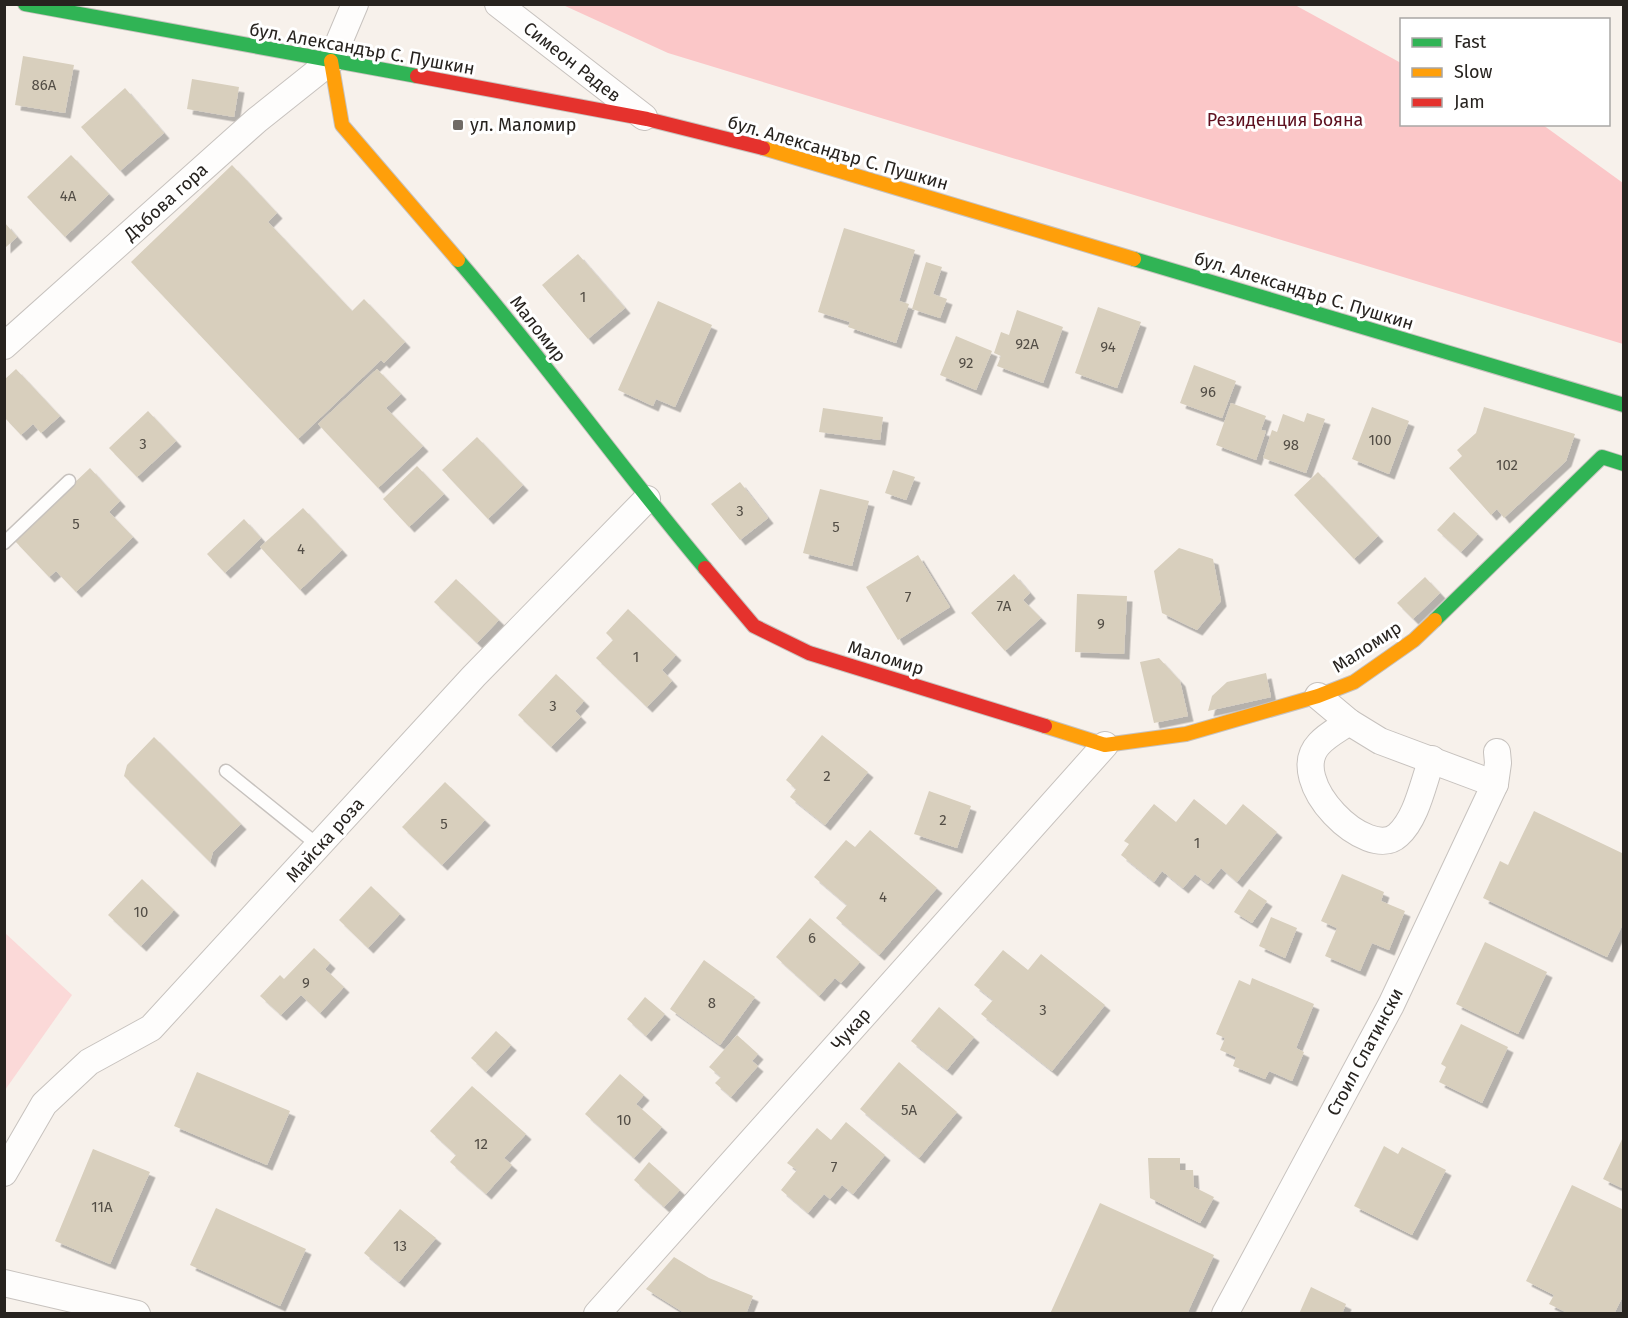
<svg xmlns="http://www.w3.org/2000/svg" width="1628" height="1318" font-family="'Fira Sans',sans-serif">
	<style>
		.green { fill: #fbd9d8 }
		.forest { fill: #fbc7c8 }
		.building { fill: #d8cfbd; filter: url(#shadow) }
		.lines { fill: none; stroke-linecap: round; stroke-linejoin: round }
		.lane-casing { stroke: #c7c2be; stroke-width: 15 }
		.street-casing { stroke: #c7c2be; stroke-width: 28 }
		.fast-casing { stroke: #c7c2be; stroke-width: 16 }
		.slow-casing { stroke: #c7c2be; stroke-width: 16 }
		.jam-casing { stroke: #c7c2be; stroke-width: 16 }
		.lane { stroke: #fefdfc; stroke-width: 12 }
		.street { stroke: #fefdfc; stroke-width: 26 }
		.fast { stroke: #30b455; stroke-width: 14 }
		.slow { stroke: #ff9f0a; stroke-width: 14 }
		.jam { stroke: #e5322d; stroke-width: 14 }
		.poi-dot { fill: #706b66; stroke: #fff; stroke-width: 2 }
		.labels { text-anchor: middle; stroke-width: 6; stroke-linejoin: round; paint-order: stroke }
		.number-label { font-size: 15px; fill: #534e46 }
		.street-label { font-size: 18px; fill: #27231f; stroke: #fff }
		.park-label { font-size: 18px; fill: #5e101f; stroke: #fff }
		.poi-label { font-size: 18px; fill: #27231f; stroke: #fff; text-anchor: start }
	</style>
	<defs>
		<filter id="shadow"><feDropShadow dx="5.5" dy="5.5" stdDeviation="0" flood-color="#0004"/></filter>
	</defs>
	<rect width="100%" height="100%" fill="#f7f1eb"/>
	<polygon class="green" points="5,933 72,995 5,1090"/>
	<polygon class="forest" points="563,5 1295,5 1401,63 1402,124 1543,125 1623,183 1623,344 668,53"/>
	<g class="building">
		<polygon points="23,56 74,65 65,113 15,105"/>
		<polygon points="192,79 239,87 234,117 187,109"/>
		<polygon points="125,88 164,133 120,171 81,127"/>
		<polygon points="71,155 109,194 65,237 27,197"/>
		<polygon points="232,165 277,213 268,222 352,311 364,299 405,342 384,363 381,360 298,439 131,262"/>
		<polygon points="5,223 17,237 5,248"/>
		<polygon points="844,228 915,250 899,301 909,304 896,343 848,327 850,322 818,312"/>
		<polygon points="578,254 625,308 588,339 542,285"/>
		<polygon points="926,262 942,267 933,294 947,299 940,318 912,309"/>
		<polygon points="658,301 712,325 675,407 656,399 653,406 618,390"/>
		<polygon points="1098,307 1141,322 1117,388 1075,373"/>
		<polygon points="1017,310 1063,327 1043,383 997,366 1001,356 994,353 1001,332 1009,335"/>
		<polygon points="956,336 992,351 976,390 940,375"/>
		<polygon points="1194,365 1236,381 1222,418 1180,403"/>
		<polygon points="16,369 60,416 41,433 33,424 21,435 4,417 4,380"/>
		<polygon points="377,369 401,394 386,408 423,446 378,488 318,424"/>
		<polygon points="1231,403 1266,416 1261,430 1266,431 1256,460 1216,445"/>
		<polygon points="1372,407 1409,421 1389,474 1352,459"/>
		<polygon points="1484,407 1575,434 1566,461 1504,518 1497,509 1491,515 1449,468 1462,456 1457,450 1476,433"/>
		<polygon points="823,408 883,417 880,440 819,432"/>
		<polygon points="148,411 176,441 137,477 109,448"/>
		<polygon points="1307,413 1325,419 1306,473 1263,458 1272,430 1277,432 1283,414 1304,422"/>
		<polygon points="477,437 523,485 488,519 442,470"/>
		<polygon points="417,466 444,494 409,527 383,499"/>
		<polygon points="90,468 120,501 109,512 133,537 76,592 56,571 49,577 14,540"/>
		<polygon points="893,470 915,477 906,500 885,493"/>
		<polygon points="1318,472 1378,536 1354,559 1294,495"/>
		<polygon points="740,482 768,518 740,540 711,504"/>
		<polygon points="820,489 869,501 852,566 803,553"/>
		<polygon points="303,508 342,550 300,590 260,547"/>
		<polygon points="1454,512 1478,534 1461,552 1437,530"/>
		<polygon points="244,519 261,538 225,573 207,554"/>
		<polygon points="1179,548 1213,559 1221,601 1197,630 1162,613 1154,571"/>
		<polygon points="918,555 950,607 898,640 866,587"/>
		<polygon points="1014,574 1030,593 1023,600 1041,618 1005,651 971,613"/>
		<polygon points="1425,577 1440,593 1413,619 1397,603"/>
		<polygon points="456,579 499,620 477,643 434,602"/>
		<polygon points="1077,594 1127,596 1124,654 1075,652"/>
		<polygon points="628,609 676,655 662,670 672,681 647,707 596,658 613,640 606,633"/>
		<polygon points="1159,658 1180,681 1188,716 1154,723 1140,662"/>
		<polygon points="1266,673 1271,697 1208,711 1212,696 1227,682"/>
		<polygon points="556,674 584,701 575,711 581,717 551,747 518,715"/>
		<polygon points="822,735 868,772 825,825 790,797 796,789 786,780"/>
		<polygon points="154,737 241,824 213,852 210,862 124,776 127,765"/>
		<polygon points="445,782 485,820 442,865 402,827"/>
		<polygon points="929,791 971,806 957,848 914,834"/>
		<polygon points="1194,799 1226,825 1243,804 1277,832 1237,882 1221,868 1208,884 1195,874 1183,888 1162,871 1154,882 1121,855 1129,844 1124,841 1154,804 1176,822"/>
		<polygon points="1534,811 1624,854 1624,922 1607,957 1483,898 1500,861 1508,865"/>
		<polygon points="870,830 937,888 879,955 836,918 847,905 814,877 846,840 855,847"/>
		<polygon points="1342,874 1384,892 1381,901 1405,911 1389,950 1372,943 1360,971 1325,956 1337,928 1321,921"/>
		<polygon points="142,879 174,910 141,946 108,915"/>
		<polygon points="371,886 400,914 368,948 339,920"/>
		<polygon points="1249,889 1267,901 1252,923 1234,912"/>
		<polygon points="1271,917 1297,928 1285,958 1259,946"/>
		<polygon points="810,918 860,962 841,983 835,978 819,996 776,957"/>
		<polygon points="1485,942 1547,972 1518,1034 1456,1004"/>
		<polygon points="314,948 330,963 325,969 344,987 320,1013 301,995 281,1015 260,996 280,975 284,979"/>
		<polygon points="1003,950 1028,970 1041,954 1105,1005 1052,1071 981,1014 993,1000 974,985"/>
		<polygon points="704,960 755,997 720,1045 670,1009"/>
		<polygon points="1252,978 1314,1004 1296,1048 1304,1052 1292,1081 1269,1071 1265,1079 1233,1066 1236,1057 1220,1050 1225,1038 1216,1034 1239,980 1250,985"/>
		<polygon points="645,997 665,1014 646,1036 627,1019"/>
		<polygon points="939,1007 974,1037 947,1070 911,1041"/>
		<polygon points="1461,1024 1508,1047 1482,1103 1439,1082 1446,1067 1441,1064"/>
		<polygon points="496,1031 511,1045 486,1072 471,1058"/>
		<polygon points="737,1035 758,1054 752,1061 758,1066 731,1097 715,1083 721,1077 709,1067"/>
		<polygon points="899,1062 957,1112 919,1158 860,1109"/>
		<polygon points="197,1072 290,1111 267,1165 174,1126"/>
		<polygon points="620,1074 644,1095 636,1104 662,1127 634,1158 585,1114"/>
		<polygon points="472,1086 526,1134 504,1158 512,1165 486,1194 450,1162 456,1155 430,1131"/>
		<polygon points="846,1122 885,1155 853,1194 842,1185 830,1199 824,1194 808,1213 781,1190 797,1170 787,1163 817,1128 831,1140"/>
		<polygon points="1624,1135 1624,1189 1603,1179"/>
		<polygon points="1384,1146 1398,1154 1402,1147 1446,1170 1412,1235 1354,1206"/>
		<polygon points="93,1149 150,1172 110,1264 55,1241"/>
		<polygon points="1148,1158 1180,1158 1180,1170 1193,1170 1194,1187 1214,1197 1200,1223 1150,1198"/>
		<polygon points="649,1162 680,1190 664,1207 634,1180"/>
		<polygon points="1572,1185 1624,1210 1624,1294 1614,1314 1570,1314 1549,1304 1554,1295 1526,1281"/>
		<polygon points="1100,1203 1214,1255 1187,1314 1050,1314"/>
		<polygon points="216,1208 306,1249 280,1306 190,1265"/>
		<polygon points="400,1209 436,1238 399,1282 364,1253"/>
		<polygon points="674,1257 709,1278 753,1296 746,1314 686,1314 646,1289"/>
		<polygon points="1311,1287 1346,1304 1342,1314 1299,1314"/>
	</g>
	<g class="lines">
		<g class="lane-casing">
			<g id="lane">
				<polyline points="4,543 69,481"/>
				<polyline points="226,771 319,846"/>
			</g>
		</g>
		<g class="street-casing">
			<g id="street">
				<polyline points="498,4 644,117"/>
				<polyline points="4,346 257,120 331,61 355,4"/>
				<polyline points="1318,696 1349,722 1380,741 1495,784"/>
				<path d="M1349 722C1339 729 1327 735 1319 744 1284 781 1368 863 1398 835 1417 818 1423 783 1432 759"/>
				<polyline points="4,1173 44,1104 89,1062 151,1028 474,676 647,499"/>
				<polyline points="4,1283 137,1314"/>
				<polyline points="597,1314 1105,745"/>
				<polyline points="1225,1314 1391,1005 1495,784 1498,763 1497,752"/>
			</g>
		</g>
		<g class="fast-casing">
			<g id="fast">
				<polyline points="25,4 417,76"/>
				<polyline points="1134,259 1624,405"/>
				<path d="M458 260C544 360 620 467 705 568"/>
				<polyline points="1435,620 1602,457 1624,464"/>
			</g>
		</g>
		<g class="slow-casing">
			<g id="slow">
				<polyline points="331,61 342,125 458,260"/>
				<polyline points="763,148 1134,259"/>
				<polyline points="1045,726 1105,745 1186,734 1318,696 1354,682 1414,640 1435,620"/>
			</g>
		</g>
		<g class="jam-casing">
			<g id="jam">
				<polyline points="417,76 647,119 763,148"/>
				<polyline points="705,568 754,626 809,653 1045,726"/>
			</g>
		</g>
		<use href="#lane" class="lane"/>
		<use href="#street" class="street"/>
		<use href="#fast" class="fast"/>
		<use href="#slow" class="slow"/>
		<use href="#jam" class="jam"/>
	</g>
	<rect class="poi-dot" x="452" y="119" width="12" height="12" rx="3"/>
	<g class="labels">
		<g class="number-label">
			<text x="44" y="90">86А</text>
			<text x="68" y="201">4А</text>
			<text x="583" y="302">1</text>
			<text x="1027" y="349">92А</text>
			<text x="1108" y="352">94</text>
			<text x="966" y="368">92</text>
			<text x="1208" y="397">96</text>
			<text x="1380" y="445">100</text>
			<text x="143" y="449">3</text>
			<text x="1291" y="450">98</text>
			<text x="1507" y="470">102</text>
			<text x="740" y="516">3</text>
			<text x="76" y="529">5</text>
			<text x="836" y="532">5</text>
			<text x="301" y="554">4</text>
			<text x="908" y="602">7</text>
			<text x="1004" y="611">7А</text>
			<text x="1101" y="629">9</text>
			<text x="636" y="662">1</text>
			<text x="553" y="711">3</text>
			<text x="827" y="781">2</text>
			<text x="943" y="825">2</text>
			<text x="444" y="829">5</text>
			<text x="1197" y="848">1</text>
			<text x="883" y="902">4</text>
			<text x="141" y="917">10</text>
			<text x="812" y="943">6</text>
			<text x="306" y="988">9</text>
			<text x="712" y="1008">8</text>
			<text x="1043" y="1015">3</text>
			<text x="909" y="1115">5А</text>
			<text x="624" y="1125">10</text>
			<text x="481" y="1149">12</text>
			<text x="834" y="1172">7</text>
			<text x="102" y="1212">11А</text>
			<text x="400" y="1251">13</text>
		</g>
		<g class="street-label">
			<text transform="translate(362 49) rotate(10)" y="6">бул. Александър С. Пушкин</text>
			<text transform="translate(572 62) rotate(38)" y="6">Симеон Радев</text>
			<text transform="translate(838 153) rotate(16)" y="6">бул. Александър С. Пушкин</text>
			<text transform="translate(166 202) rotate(-42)" y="6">Дъбова гора</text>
			<text transform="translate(1304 291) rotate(17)" y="6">бул. Александър С. Пушкин</text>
			<text transform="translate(538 329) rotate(52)" y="6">Маломир</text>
			<text transform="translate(1367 647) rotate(-33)" y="6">Маломир</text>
			<text transform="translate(886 658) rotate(17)" y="6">Маломир</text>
			<text transform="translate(325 840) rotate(-48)" y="6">Майска роза</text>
			<text transform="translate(851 1029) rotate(-48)" y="6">Чукар</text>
			<text transform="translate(1365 1052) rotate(-62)" y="6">Стоил Слатински</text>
		</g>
		<g class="park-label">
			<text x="1285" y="126">Резиденция Бояна</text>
		</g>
		<g class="poi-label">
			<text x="470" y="131">ул. Маломир</text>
		</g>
	</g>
	<rect width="1628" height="1318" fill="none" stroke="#27231f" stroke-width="12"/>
	<rect x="1400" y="18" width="210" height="108" fill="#ffffff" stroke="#a9a7a5" stroke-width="1.5"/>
	<rect x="1412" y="38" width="30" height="9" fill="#30b455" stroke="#a9a7a5" stroke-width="1.5"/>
	<text x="1454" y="48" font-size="18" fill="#27231f">Fast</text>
	<rect x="1412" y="68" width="30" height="9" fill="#ff9f0a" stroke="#a9a7a5" stroke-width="1.5"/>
	<text x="1454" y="78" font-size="18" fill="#27231f">Slow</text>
	<rect x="1412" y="98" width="30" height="9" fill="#e5322d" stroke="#a9a7a5" stroke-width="1.5"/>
	<text x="1454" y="108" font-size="18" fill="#27231f">Jam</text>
</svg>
